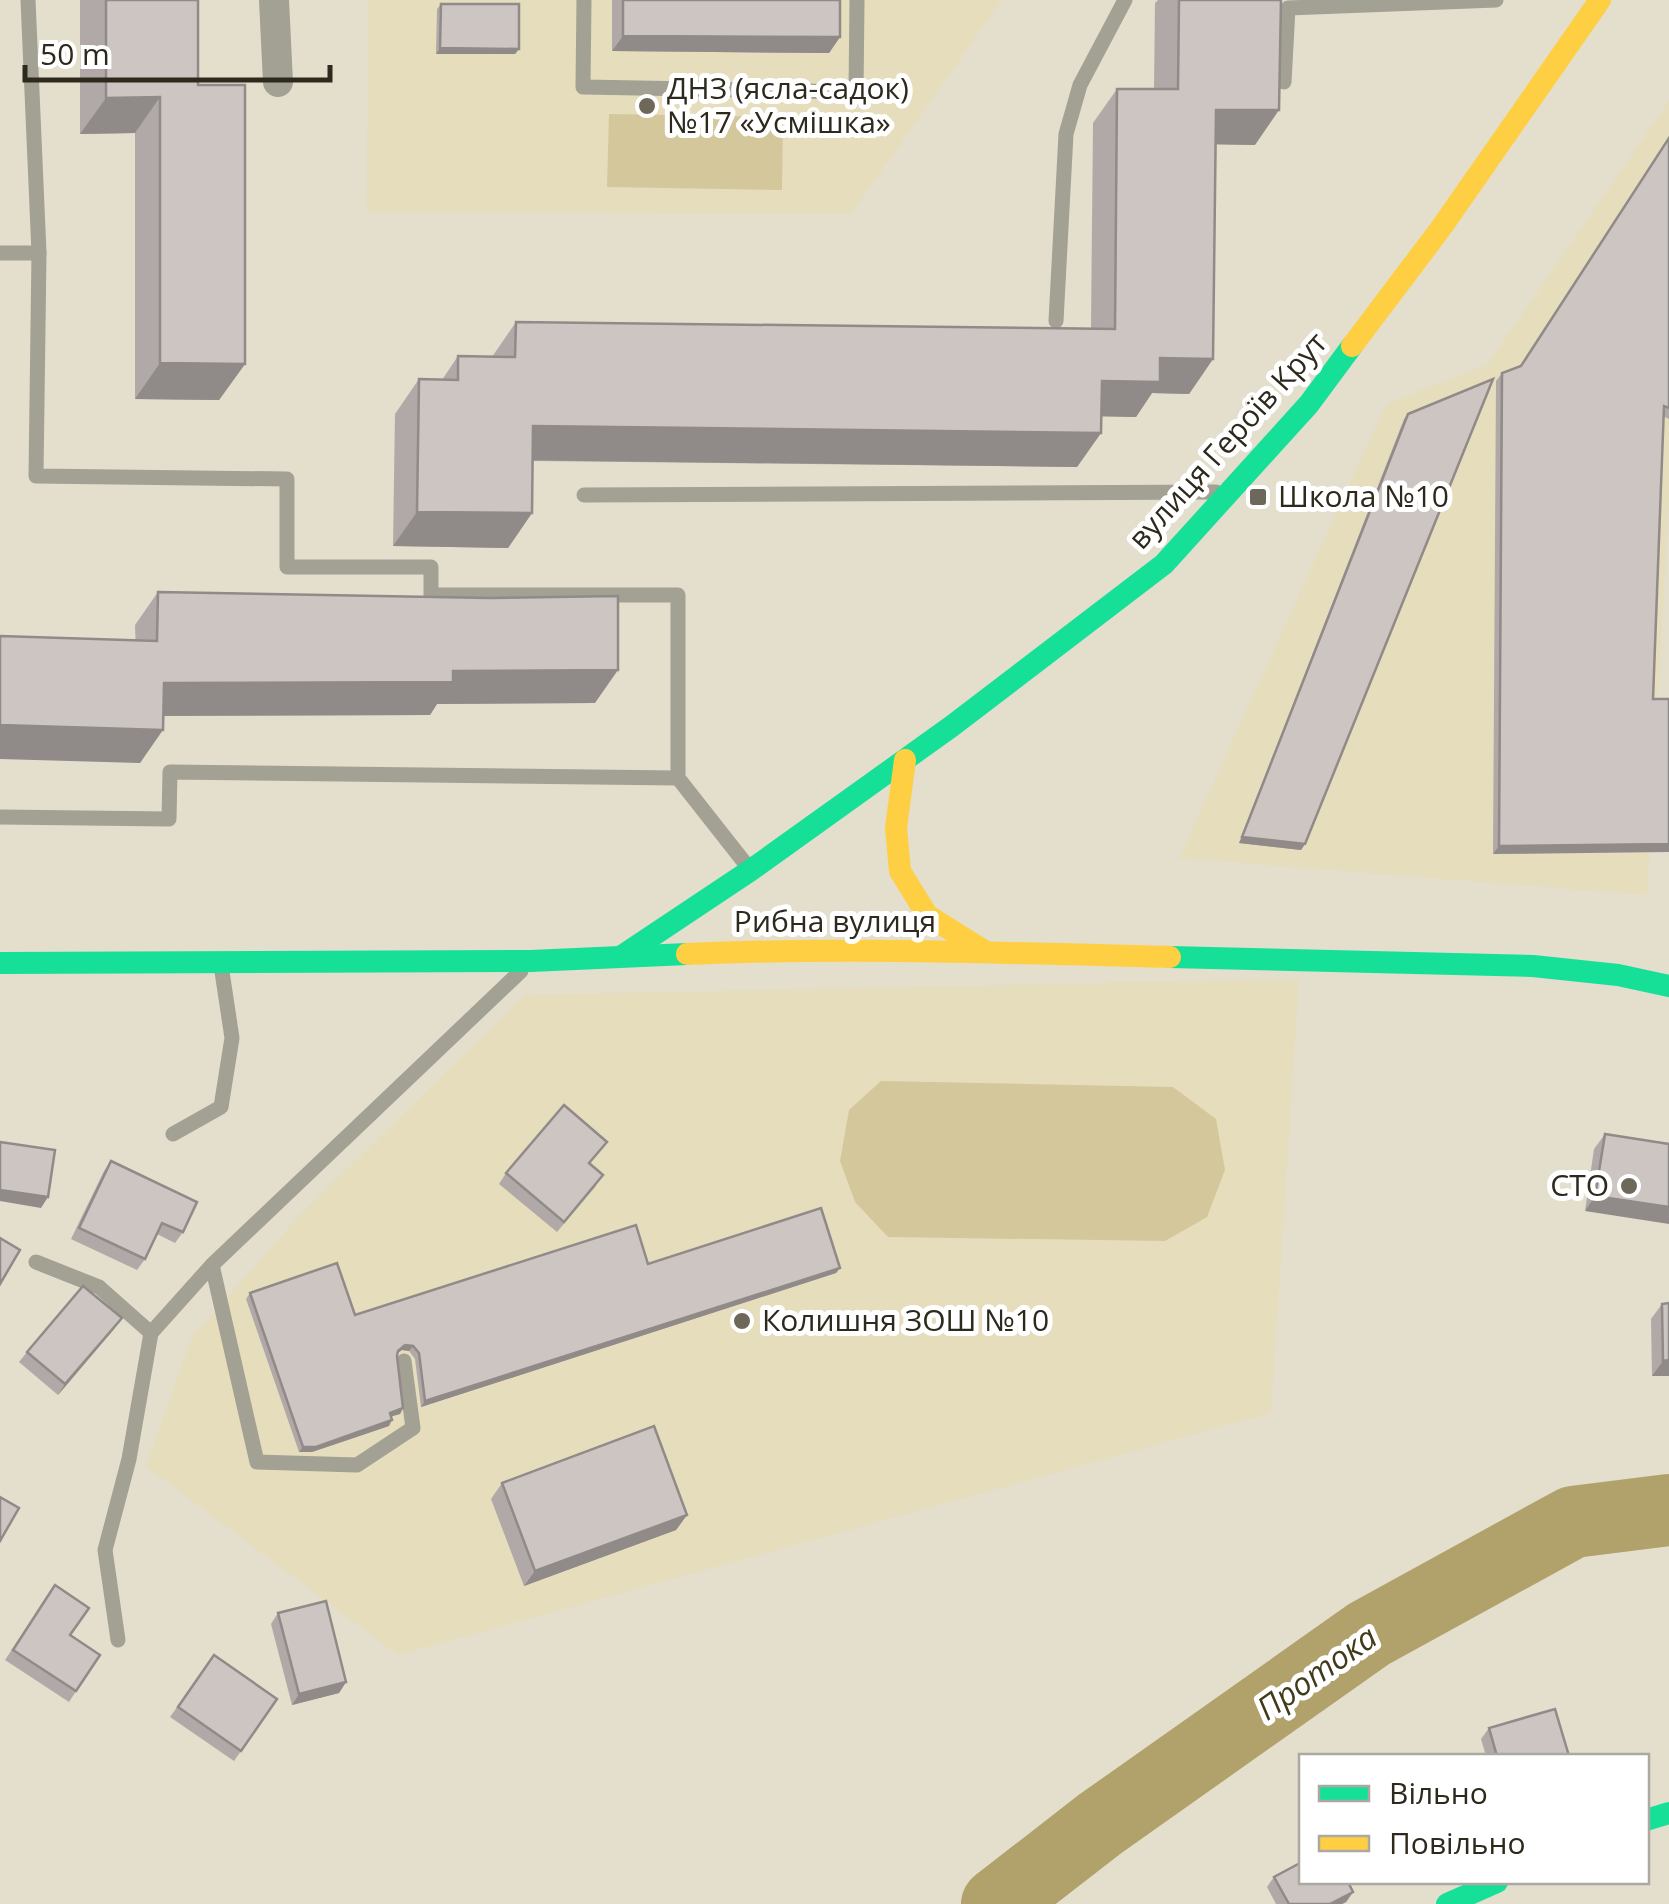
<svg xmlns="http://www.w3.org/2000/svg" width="1669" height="1904" font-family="'Open Sans',sans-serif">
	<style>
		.built { fill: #e6ddbd }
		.green { fill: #d4c79b }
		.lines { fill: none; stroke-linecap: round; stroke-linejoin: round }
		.river { stroke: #b1a16a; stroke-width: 72 }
		.lane { stroke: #a3a094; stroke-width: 15 }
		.street { stroke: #a3a094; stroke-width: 30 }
		.fast { stroke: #16e098; stroke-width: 22 }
		.slow { stroke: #ffcf43; stroke-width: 22 }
		.wall { fill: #b0a9a7 }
		.shaded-wall { fill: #908a88 }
		.building { fill: #cdc5c2; stroke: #908a88; stroke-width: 2.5 }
		.poi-dot { fill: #6d685a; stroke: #fff; stroke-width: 4 }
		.labels { text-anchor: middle; stroke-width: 10; stroke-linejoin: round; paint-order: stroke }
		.poi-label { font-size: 30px; fill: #2d291c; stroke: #fff; text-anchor: start }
		.street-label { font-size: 30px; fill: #2d291c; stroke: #fff }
		.water-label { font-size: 32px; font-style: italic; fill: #423a1a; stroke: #fff }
	</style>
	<rect width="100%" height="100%" fill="#e4decc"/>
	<g class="built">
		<polygon points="368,0 1002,0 851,214 367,212"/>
		<polygon points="1669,101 1669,499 1647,895 1179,858 1386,404 1487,365"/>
		<polygon points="1299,979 1271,1413 398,1655 146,1466 192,1337 299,1216 525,995"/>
	</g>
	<g class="green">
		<polygon points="609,114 783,117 782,190 607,187"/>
		<polygon points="881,1081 1173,1087 1216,1119 1225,1170 1207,1217 1165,1241 888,1237 855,1202 840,1161 849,1110"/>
	</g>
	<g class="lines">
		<polyline class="river" points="997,1904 1100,1824 1369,1634 1573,1522 1669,1510"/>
		<g class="lane">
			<polyline points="584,0 583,87 856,92 857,0"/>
			<polyline points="1284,82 1288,8 1496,0"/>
			<polyline points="0,253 39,253 28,0"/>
			<polyline points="39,253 36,476 287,479 287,567 431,567 431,595 678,595 678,778 748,867"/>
			<polyline points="1056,321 1066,134 1080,85 1125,0"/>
			<polyline points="584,495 1216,492"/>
			<polyline points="0,817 169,819 170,772 678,778"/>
			<polyline points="173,1134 221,1107 232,1038 221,965"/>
			<polyline points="36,1262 99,1287 151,1333"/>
			<polyline points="212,1265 521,971"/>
			<polyline points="118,1640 105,1550 129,1459 151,1333 212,1265 257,1462 357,1465 413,1428 404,1361"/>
		</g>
		<polyline class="street" points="274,0 278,82"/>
		<g class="fast">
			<polyline points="622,956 751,870 952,726 1164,564 1309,404 1352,346"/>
			<polyline points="1170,957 1533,966 1618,975 1669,986"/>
			<polyline points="0,963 531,961 687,954"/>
			<polyline points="1646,1820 1669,1813"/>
			<polyline points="1447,1904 1497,1882"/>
		</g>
		<g class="slow">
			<polyline points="1352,346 1441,228 1600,0"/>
			<polyline points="905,760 896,828 900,871 927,915 986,952"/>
			<path d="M687 954C848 947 1009 953 1170 957"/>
		</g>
	</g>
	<g class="wall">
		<polygon points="80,0 198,0 198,85 245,364 219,400 135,399 135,133 80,134"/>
		<polygon points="612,0 840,0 840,37 829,53 612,51"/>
		<polygon points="1158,0 1179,0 1255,145 1215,144 1213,359 1189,394 1152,393 1136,417 1101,416 1101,433 1077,467 533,461 532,513 508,548 393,546 395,414 419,379 442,380 458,356 492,357 516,322 1091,328 1093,123 1117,89 1154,89 1155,3"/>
		<polygon points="441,4 519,49 515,54 436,54 437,9"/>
		<polygon points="1669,138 1669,419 1663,416 1653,699 1493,854 1496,381 1502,373 1521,366"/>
		<polygon points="1408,414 1305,844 1301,850 1239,843 1404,419"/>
		<polygon points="158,592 595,703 437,704 430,715 163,716 140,763 135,625"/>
		<polygon points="1605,1134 1669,1144 1585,1211 1594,1149"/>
		<polygon points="607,1142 590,1163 596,1186 557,1232 499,1184 506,1173"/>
		<polygon points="111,1161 183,1232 175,1243 157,1234 145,1259 137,1270 71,1239 104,1171"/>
		<polygon points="648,1264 840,1268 836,1273 421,1407 415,1359 409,1351 402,1350 397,1353 397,1356 403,1408 400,1414 391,1416 389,1426 312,1452 299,1452 246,1299 250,1293 355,1315"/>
		<polygon points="1662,1304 1669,1376 1652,1376 1651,1319"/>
		<polygon points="114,1329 58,1395 19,1362 27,1352"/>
		<polygon points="502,1483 687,1515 676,1530 524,1586 491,1499"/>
		<polygon points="55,1585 70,1635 100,1655 69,1702 5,1660"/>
		<polygon points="278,1613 346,1682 339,1693 292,1705 271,1624"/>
		<polygon points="214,1655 277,1699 234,1761 170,1717"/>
		<polygon points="1489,1728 1569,1756 1486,1756 1481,1739"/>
		<polygon points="1274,1877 1353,1892 1346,1902 1342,1904 1276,1904 1267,1887"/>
	</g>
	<g class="shaded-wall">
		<polygon points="623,36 840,37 829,53 612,51"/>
		<polygon points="440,48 519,49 515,54 436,54"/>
		<polygon points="160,97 135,133 80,134 106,98"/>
		<polygon points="1216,110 1279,110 1255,145 1192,144"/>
		<polygon points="1160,358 1213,359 1189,394 1152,393 1136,417 1078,416 1102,381"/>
		<polygon points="160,363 245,364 219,400 135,399"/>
		<polygon points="533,426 1101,433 1077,467 509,460"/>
		<polygon points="417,512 532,513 508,548 393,546"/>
		<polygon points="618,670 595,703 437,704 430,715 141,716 164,683 453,671"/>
		<polygon points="0,725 163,730 140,763 0,759"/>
		<polygon points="1242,837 1305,844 1301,850 1239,843"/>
		<polygon points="1669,844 1669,852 1493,854 1499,846"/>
		<polygon points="0,1190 48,1197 41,1208 0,1201"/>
		<polygon points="1595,1196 1669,1207 1669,1224 1585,1211"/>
		<polygon points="840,1268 836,1273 421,1407 425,1401"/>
		<polygon points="122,1318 114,1329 58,1395 65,1384"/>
		<polygon points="405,1345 413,1346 409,1351 402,1350 394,1356"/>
		<polygon points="1669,1360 1669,1376 1652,1376 1663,1361"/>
		<polygon points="403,1408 400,1414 386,1418 390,1413"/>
		<polygon points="392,1420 389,1426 312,1452 299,1452 303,1447"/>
		<polygon points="687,1515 676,1530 524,1586 535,1571"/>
		<polygon points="346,1682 339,1693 292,1705 299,1694"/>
		<polygon points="1353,1892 1346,1902 1342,1904 1330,1904"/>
	</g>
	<g class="building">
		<polygon points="106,0 198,0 198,85 245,85 245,364 160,363 160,97 106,98"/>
		<polygon points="623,0 840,0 840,37 623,36"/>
		<polygon points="1179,0 1281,0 1279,110 1216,110 1213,359 1160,358 1160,382 1102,381 1101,433 533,426 532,513 417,512 419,379 458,380 458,356 515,357 516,322 1115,329 1117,89 1178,89"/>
		<polygon points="441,4 519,4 519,49 440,48"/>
		<polygon points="1669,138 1669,408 1664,406 1653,699 1669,699 1669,844 1499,846 1502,373 1521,366"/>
		<polygon points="1493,379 1305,844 1242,837 1408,414"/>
		<polygon points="158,592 489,598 618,596 618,670 453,671 453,682 164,683 163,730 0,725 0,636 157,641"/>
		<polygon points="564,1105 607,1142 589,1163 603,1175 564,1222 506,1173"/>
		<polygon points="1605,1134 1669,1144 1669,1207 1595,1196"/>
		<polygon points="0,1142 55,1150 48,1197 0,1190"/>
		<polygon points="111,1161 197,1202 183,1232 162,1223 145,1259 79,1228"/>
		<polygon points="821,1208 840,1268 425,1401 419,1353 413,1346 405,1345 398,1351 397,1356 403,1408 390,1413 392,1420 316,1447 303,1447 250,1293 337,1263 355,1315 636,1225 648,1264"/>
		<polygon points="0,1238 20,1250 0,1284"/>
		<polygon points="83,1286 122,1318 65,1384 27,1352"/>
		<polygon points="1669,1303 1669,1360 1663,1361 1662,1304"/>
		<polygon points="654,1426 687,1515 535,1571 502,1483"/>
		<polygon points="0,1497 19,1508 0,1541"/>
		<polygon points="55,1585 89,1608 70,1635 100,1655 76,1691 13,1650"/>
		<polygon points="326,1601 346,1682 299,1694 278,1613"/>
		<polygon points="214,1655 277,1699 241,1751 178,1707"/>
		<polygon points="1555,1709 1569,1756 1497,1756 1489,1728"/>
		<polygon points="1302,1862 1302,1882 1348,1882 1353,1892 1330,1904 1289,1904 1274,1877"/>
	</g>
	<g class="poi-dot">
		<circle cx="647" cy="106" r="10"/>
		<rect x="1248" y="487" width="20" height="20" rx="5"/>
		<circle cx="1629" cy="1186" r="10"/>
		<circle cx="742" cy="1321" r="10"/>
	</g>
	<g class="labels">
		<g class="poi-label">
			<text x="667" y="99">ДНЗ (ясла-садок)<tspan x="667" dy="34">№17 «Усмішка»</tspan></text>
			<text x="1278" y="507">Школа №10</text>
			<text x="1609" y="1196" text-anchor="end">СТО</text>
			<text x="762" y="1331">Колишня ЗОШ №10</text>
		</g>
		<g class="street-label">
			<text transform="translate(1228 441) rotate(-48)" y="10">вулиця Героїв Крут</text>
			<text x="835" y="932">Рибна вулиця</text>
		</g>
		<g class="water-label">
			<text transform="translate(1317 1673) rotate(-35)" y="11">Протока</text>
		</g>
	</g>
	<rect x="1299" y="1754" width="350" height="130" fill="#ffffff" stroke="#aba9a4" stroke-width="2.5"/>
	<rect x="1319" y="1786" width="50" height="15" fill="#16e098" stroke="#aba9a4" stroke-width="2.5"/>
	<text x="1389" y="1804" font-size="30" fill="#2d291c">Вільно</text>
	<rect x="1319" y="1836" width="50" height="15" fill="#ffcf43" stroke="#aba9a4" stroke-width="2.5"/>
	<text x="1389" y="1854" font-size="30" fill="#2d291c">Повільно</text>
	<path d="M25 65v15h305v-15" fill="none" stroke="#2d291c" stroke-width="5"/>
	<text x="40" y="65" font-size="30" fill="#2d291c" stroke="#ffffff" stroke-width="8" paint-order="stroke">50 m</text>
</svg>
